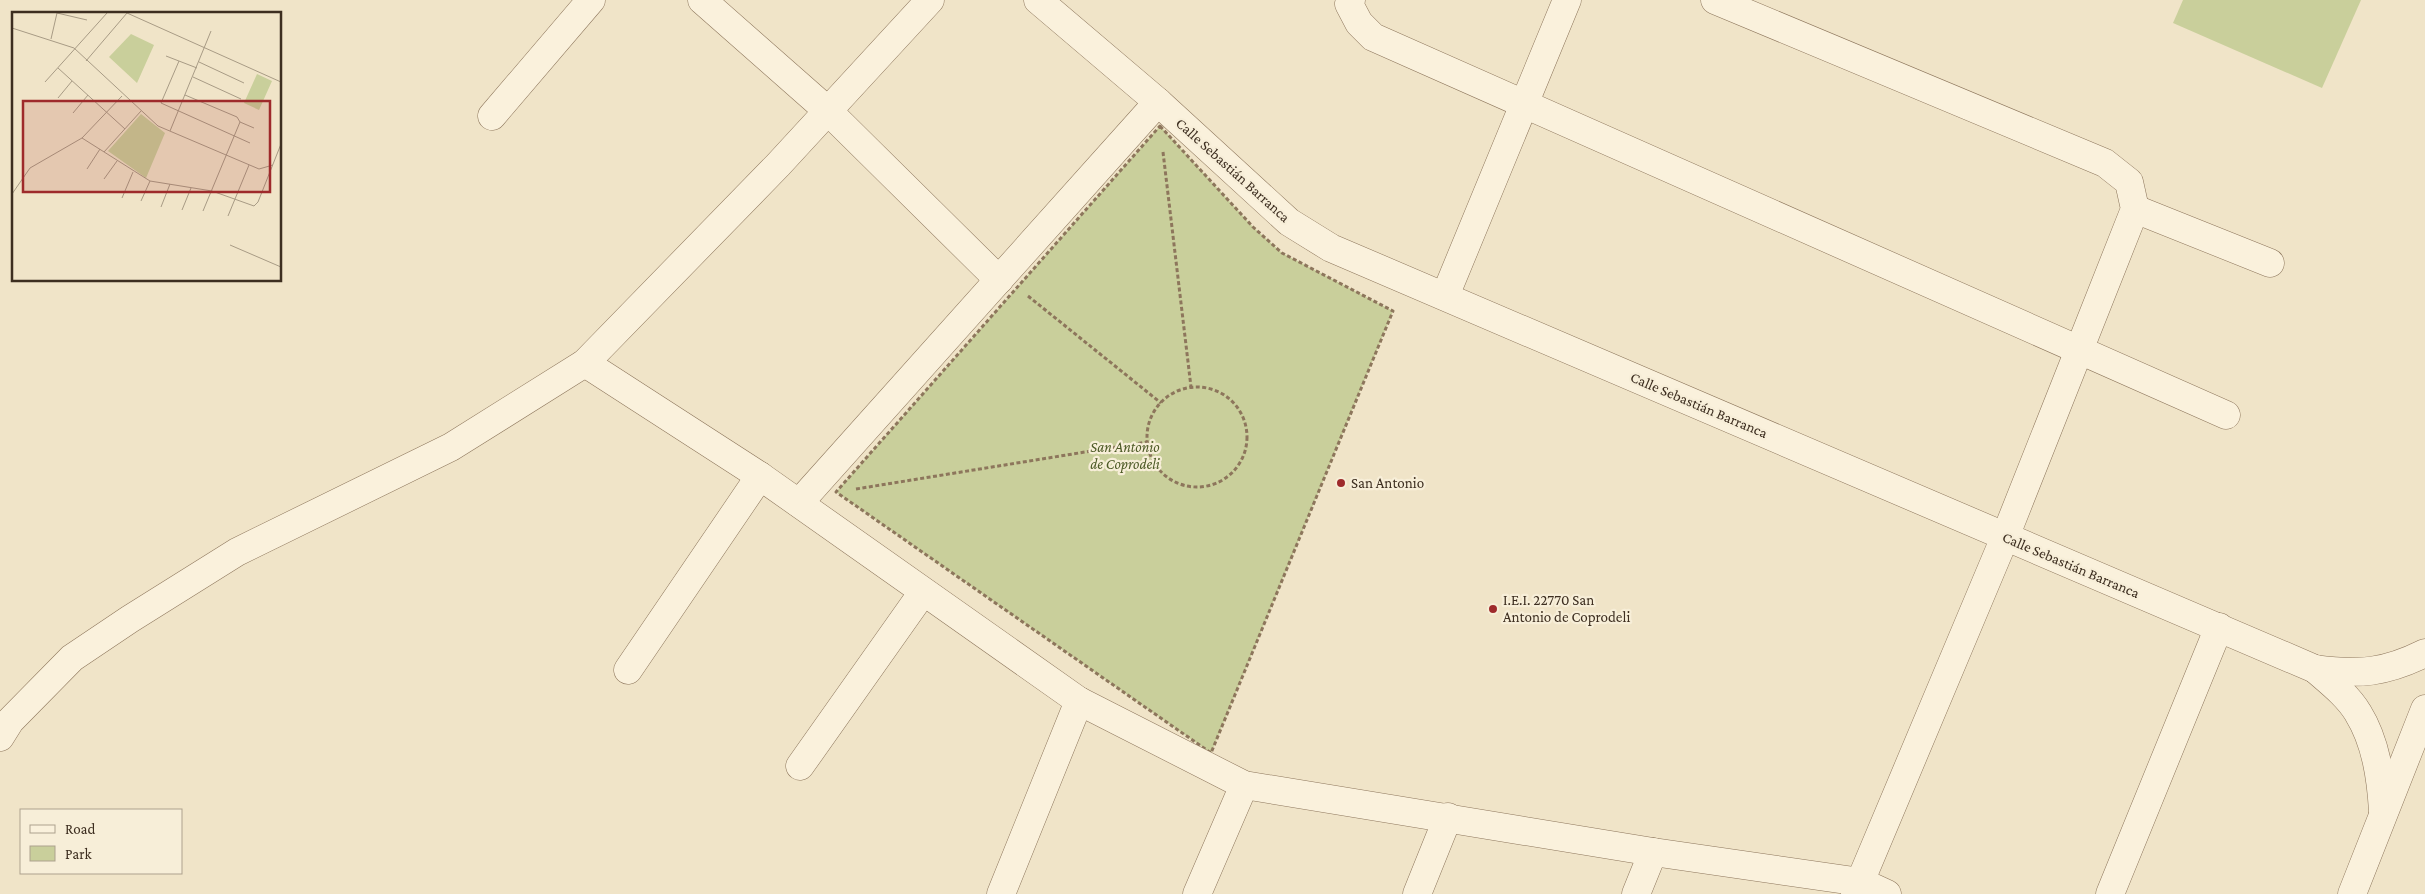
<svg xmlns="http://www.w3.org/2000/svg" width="2425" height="894" font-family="'Crimson Pro',serif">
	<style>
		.green { fill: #c9cf9b }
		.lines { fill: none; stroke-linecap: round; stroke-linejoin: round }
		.minor-casing { stroke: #8d765c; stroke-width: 29 }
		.path { stroke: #8d765c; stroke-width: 3; stroke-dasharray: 4 2.5; stroke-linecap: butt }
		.minor { stroke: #faf1dc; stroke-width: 28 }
		.poi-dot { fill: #9e2a2b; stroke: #f7eed8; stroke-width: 2 }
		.labels { text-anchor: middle; stroke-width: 4.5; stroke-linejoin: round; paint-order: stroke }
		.street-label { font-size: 15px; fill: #3d2e20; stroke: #f7eed8 }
		.park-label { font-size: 15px; font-style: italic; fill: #4d5a26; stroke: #f7eed8 }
		.poi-label { font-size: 15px; fill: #3d2e20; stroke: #f7eed8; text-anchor: start }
		.inset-road { fill: none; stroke: #a89b85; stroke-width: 1 }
		.view { fill: #9e2a2b; fill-opacity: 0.15; stroke: #9e2a2b; stroke-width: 2.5 }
		.inset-edge { fill: none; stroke: #3d2e20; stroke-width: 2.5 }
	</style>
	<rect width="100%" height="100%" fill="#f0e4c8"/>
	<g class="green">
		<polygon points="2183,0 2361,0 2322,88 2173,23"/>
		<polygon points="1160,126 1253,227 1282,253 1393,311 1211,753 836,492"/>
	</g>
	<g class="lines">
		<g class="minor-casing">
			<g id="minor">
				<polyline points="702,0 828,111 999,280"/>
				<path d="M1038 0 1158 102 1289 222 1331 248 2315 669C2359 675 2385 673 2425 653"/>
				<polyline points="1351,0 1349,4 1359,23 1373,37 2226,415"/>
				<polyline points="1715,0 2105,163 2129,182 2135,209 2005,537 1855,894"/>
				<polyline points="492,116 591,0"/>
				<polyline points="2135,209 2270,263"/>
				<polyline points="1445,296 1567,0"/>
				<polyline points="585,363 760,476 1079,701 1244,785 1653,852 1861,882 1887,894"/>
				<polyline points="799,503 1158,102"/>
				<path d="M2315 669C2330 682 2348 696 2358 713 2376 742 2381 778 2383 811"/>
				<polyline points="628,670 760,476"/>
				<polyline points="0,737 10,721 72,658 130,619 237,552 451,447 585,363 778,165 930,0"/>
				<polyline points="800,766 923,592"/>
				<polyline points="1001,894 1079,701"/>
				<polyline points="1197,894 1244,785"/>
				<polyline points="1417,894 1448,817"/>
				<polyline points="1636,894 1653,852"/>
				<polyline points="2110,894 2219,627"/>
				<polyline points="2352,894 2425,709"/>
			</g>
		</g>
		<g class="path">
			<polygon points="1160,126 1253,227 1282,253 1393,311 1211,753 836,492"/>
			<polyline points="1163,152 1191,387"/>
			<polyline points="1028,296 1161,403"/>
			<circle cx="1197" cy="437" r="50"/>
			<polyline points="856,489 1147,442"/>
		</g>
		<use href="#minor" class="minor"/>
	</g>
	<g class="poi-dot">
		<circle cx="1341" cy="483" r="5"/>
		<circle cx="1493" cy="609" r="5"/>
	</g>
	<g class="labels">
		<g class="street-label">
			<text transform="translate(1233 170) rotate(42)" y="5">Calle Sebastián Barranca</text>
			<text transform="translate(1699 405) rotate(23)" y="5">Calle Sebastián Barranca</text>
			<text transform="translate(2071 565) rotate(23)" y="5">Calle Sebastián Barranca</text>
		</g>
		<g class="park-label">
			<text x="1125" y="452">San Antonio<tspan x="1125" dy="17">de Coprodeli</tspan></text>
		</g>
		<g class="poi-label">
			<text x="1351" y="488">San Antonio</text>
			<text x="1503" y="605">I.E.I. 22770 San<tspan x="1503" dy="17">Antonio de Coprodeli</tspan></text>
		</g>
	</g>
	<g transform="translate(12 12)">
		<rect width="269" height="269" fill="#f0e4c8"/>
		<path d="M119 22 142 33 125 71 97 45ZM245 62 260 69 247 98 232 91ZM129 102 153 121 134 166 96 139Z" fill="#c9cf9b"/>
		<path class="inset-road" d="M45 1 75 8M115 1 269 70M0 16 62 36 146 114 247 157 261 153M39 27 45 1M154 44 185 56M74 49 115 1M167 49 149 91 238 131M187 50 232 71M46 56 113 117M181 65 229 87M33 70 95 1M173 83 225 105 228 110 191 199M46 86 60 69M61 101 76 83M228 110 242 116M158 119 199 19M70 126 138 169 200 179 242 194 246 190 269 132M92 140 129 99M75 157 88 137M92 167 105 149M0 182 18 156 70 126 110 84M110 186 121 160M129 189 138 169M149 195 158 172M170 198 179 176M216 204 237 153M218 233 269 255"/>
		<path class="view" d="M11 89H258V180H11Z"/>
		<rect width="269" height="269" class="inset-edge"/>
	</g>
	<rect x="20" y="809" width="162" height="65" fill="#f7eed8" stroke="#ada18e"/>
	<rect x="30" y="825" width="25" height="8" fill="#faf1dc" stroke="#ada18e"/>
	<text x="65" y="834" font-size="15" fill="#3d2e20">Road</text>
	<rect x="30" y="846" width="25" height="15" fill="#c9cf9b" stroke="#ada18e"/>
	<text x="65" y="859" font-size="15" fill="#3d2e20">Park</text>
</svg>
